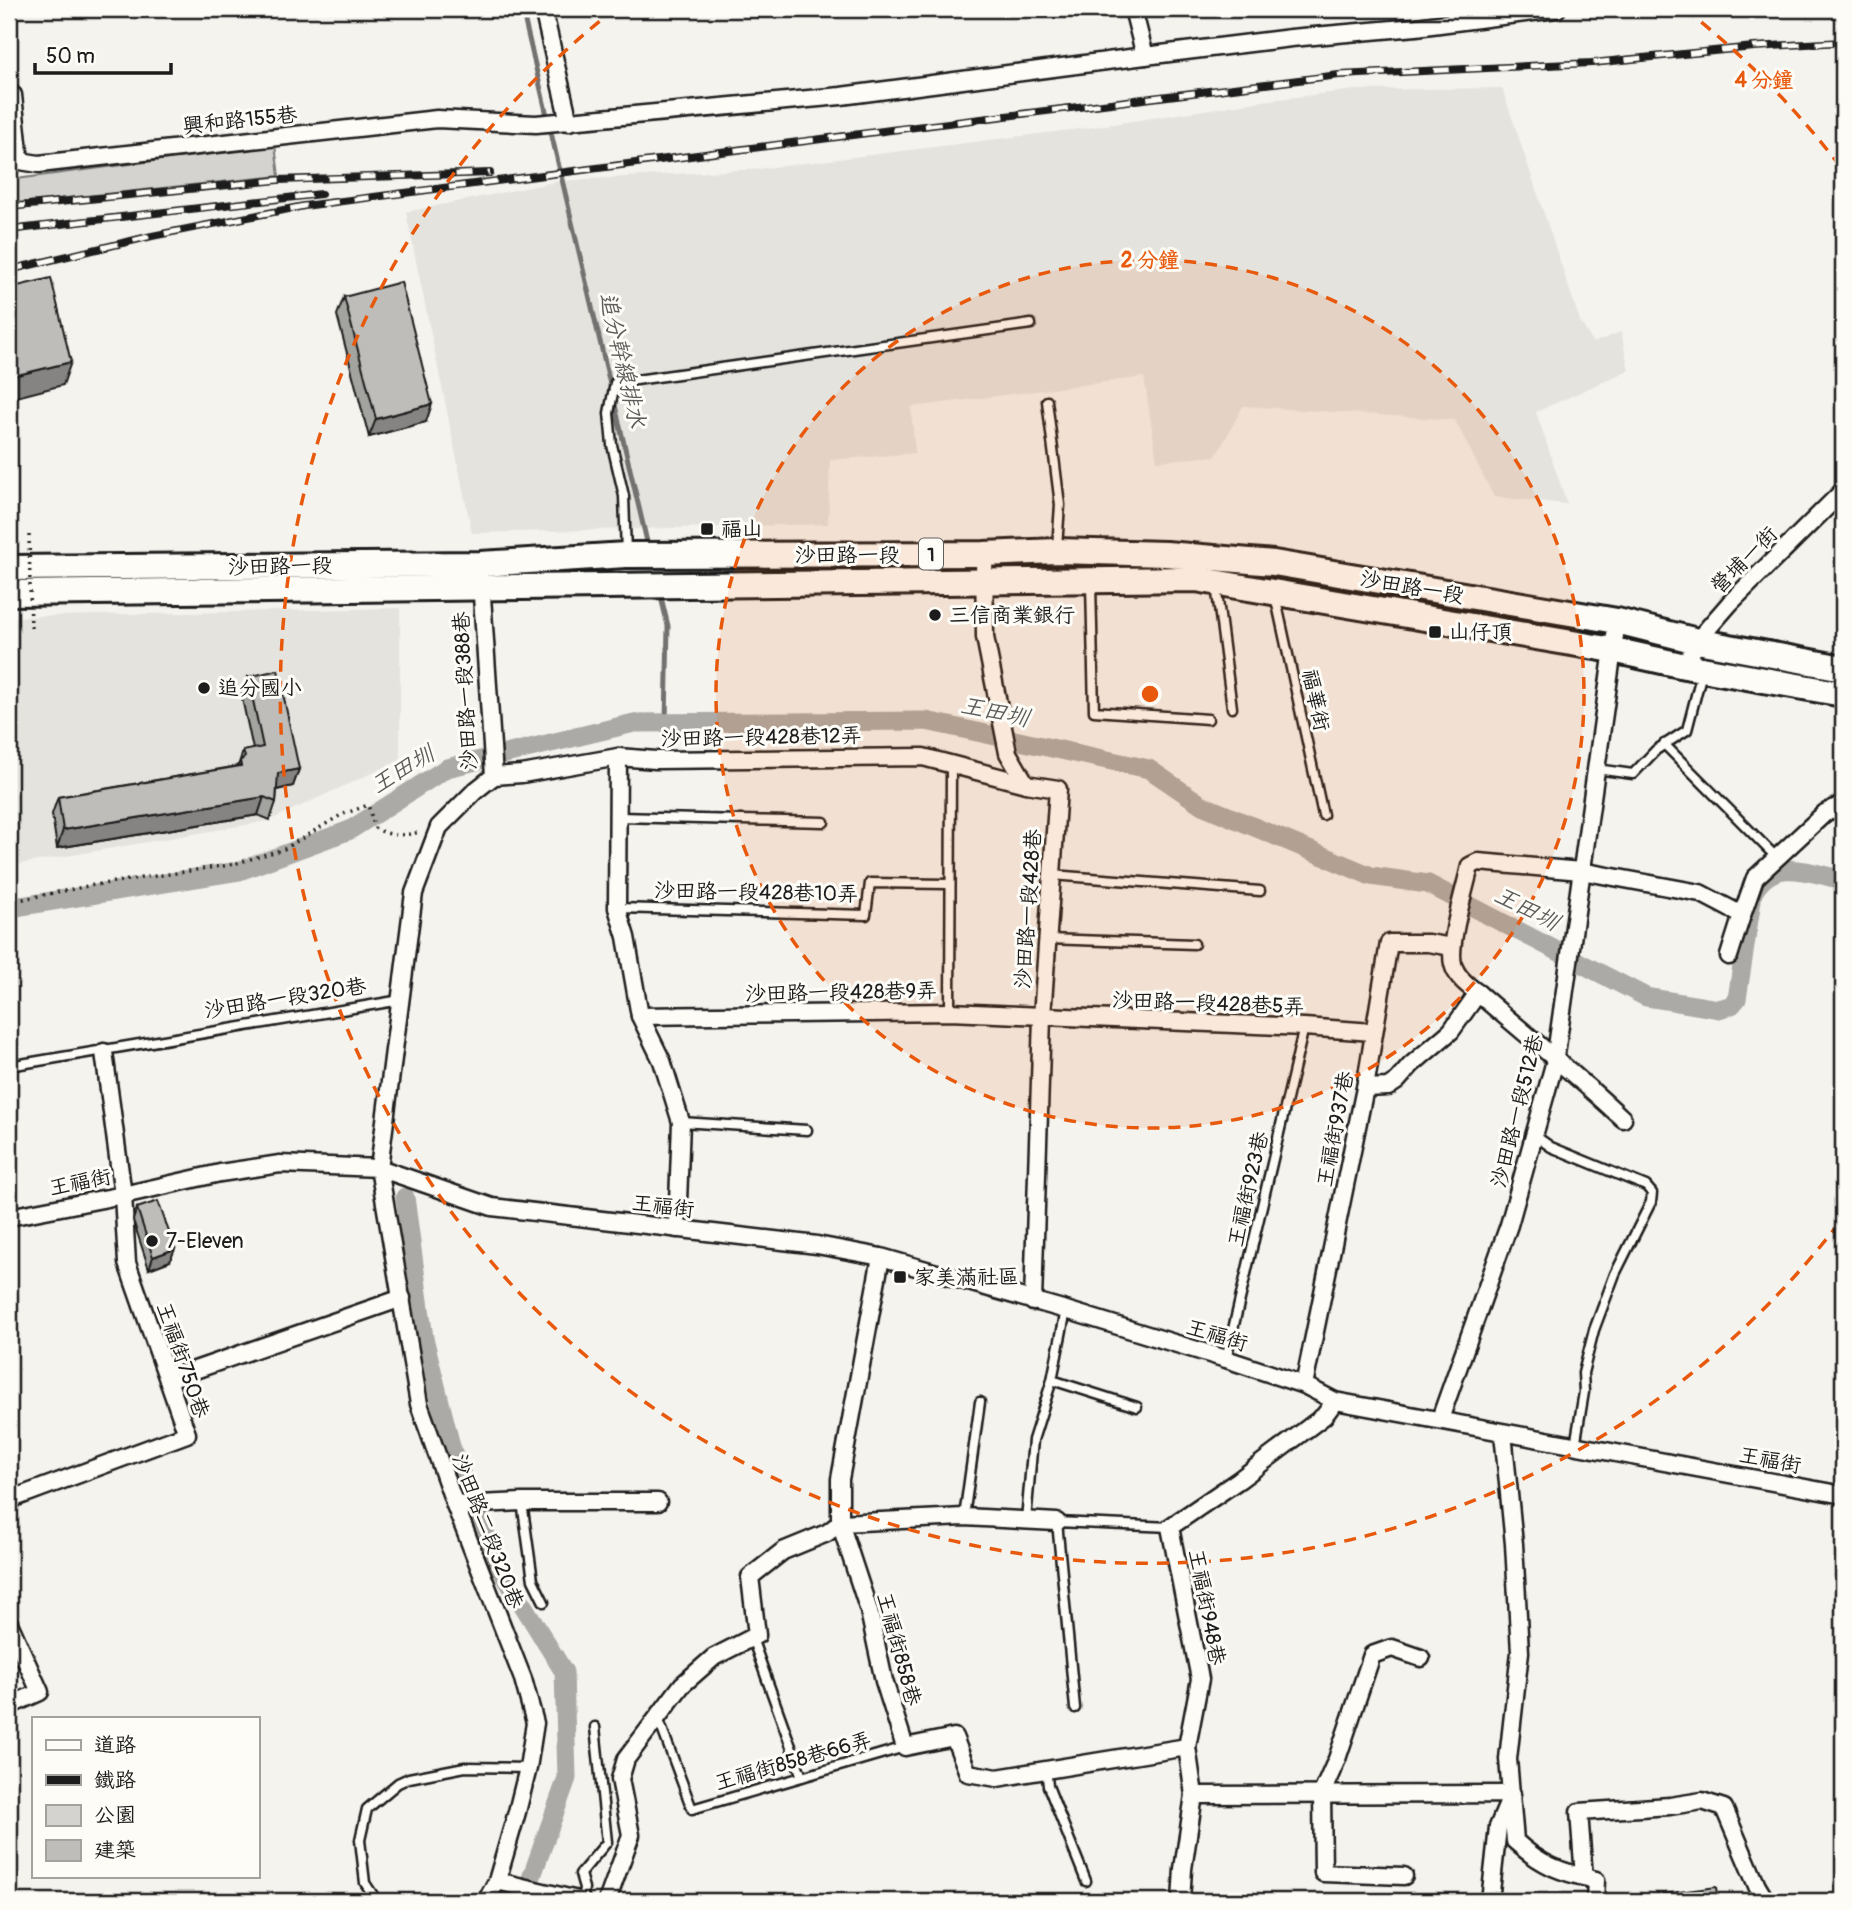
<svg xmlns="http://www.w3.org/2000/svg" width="1852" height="1910" font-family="Pangolin,'LXGW WenKai TC',sans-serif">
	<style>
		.built { fill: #e4e3de }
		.green { fill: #d4d3cf; stroke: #787876; stroke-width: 2 }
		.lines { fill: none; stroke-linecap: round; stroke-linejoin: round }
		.stream { stroke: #72716f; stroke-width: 5 }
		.canal { stroke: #abaaa6; stroke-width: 19 }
		.service-casing { stroke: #1c1c1c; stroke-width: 13 }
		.minor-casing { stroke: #1c1c1c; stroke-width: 21 }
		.primary-casing { stroke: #1c1c1c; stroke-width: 30 }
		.path { stroke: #1c1c1c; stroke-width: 3.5; stroke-dasharray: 2 5; stroke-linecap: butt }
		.service { stroke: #fdfcf7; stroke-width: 8 }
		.minor { stroke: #fdfcf7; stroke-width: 16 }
		.primary { stroke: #fdfcf7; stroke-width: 24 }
		.rail-casing { stroke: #1c1c1c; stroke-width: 8 }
		.rail { stroke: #fdfcf7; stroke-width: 5; stroke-dasharray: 16; stroke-linecap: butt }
		.path-bridge { stroke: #1c1c1c; stroke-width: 3.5; stroke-dasharray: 2 5; stroke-linecap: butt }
		.wall { fill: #a3a3a0; stroke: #1c1c1c; stroke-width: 2 }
		.shaded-wall { fill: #858482; stroke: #1c1c1c; stroke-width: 2 }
		.building { fill: #bebdba; stroke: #1c1c1c; stroke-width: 2 }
		.ring { fill: none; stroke: #e8590c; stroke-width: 3.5; stroke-dasharray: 12 9 }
		.poi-dot { fill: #1c1c1c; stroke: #fdfcf7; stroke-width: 2.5 }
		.labels { text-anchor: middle; stroke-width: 6; stroke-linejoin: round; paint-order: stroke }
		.shield { fill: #fdfcf7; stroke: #605f5e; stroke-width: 2 }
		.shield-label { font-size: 19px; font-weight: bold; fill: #1c1c1c }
		.street-label { font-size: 21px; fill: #1c1c1c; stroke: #fdfcf7 }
		.poi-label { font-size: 21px; fill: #1c1c1c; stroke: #fdfcf7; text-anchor: start }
		.water-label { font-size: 23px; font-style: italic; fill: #5c5c5a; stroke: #fdfcf7 }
		.centre { fill: #e8590c; stroke: #fdfcf7; stroke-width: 3.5 }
		.ring-label { font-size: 21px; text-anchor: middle; font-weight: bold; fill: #e8590c; stroke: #fdfcf7; stroke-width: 6; stroke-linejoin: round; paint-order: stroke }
	</style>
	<rect width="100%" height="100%" fill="#f4f3ee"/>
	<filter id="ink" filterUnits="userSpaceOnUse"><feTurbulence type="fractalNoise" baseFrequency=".0143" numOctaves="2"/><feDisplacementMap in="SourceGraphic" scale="14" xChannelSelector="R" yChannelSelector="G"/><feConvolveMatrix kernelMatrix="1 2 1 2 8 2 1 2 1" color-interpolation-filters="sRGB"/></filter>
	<g filter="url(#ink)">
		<g class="built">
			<polygon points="1502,88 1580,321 1593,343 1621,332 1629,370 1536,412 1567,504 1494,497 1455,420 1243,406 1216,456 1157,461 1144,377 911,407 915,453 830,460 828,524 472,533 406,212 560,181 758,169 1087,128 1263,101 1355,90"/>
			<polygon points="400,608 400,760 268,821 9,866 9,617"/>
		</g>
		<polygon class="green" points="275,145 279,176 9,204 9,180"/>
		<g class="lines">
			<g class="stream">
				<polyline points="522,9 648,546"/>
				<polyline points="660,593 668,626 666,722"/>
			</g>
			<g class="canal">
				<path d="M9 908 239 871 350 830 447 768 634 723 926 721 1149 769 1202 805 1371 876 1428 884 1646 997 1719 1009 1732 1005 1737 999 1753 893C1774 855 1809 873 1843 880"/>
				<polyline points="405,1197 424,1338 452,1450 497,1563 564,1672 567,1778 523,1901"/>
			</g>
			<g class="service-casing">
				<g id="service">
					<polyline points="1047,401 1060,505 1057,547"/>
					<polyline points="626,553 624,496 612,445 609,413 615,383 1031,324"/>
					<polyline points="1091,584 1094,711 1208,719"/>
					<polyline points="1216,585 1232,708"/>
					<polyline points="1275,595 1323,815"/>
					<polyline points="1664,744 1777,858"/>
					<polyline points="1596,769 1633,774 1656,750 1687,730 1702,672"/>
					<polyline points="618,817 824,822"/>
					<polyline points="1052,875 1260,891"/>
					<polyline points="617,908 866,915 870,883 949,884"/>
					<polyline points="1047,939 1194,944"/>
					<polyline points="950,1012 951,765"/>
					<polyline points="9,1066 401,1000"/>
					<polyline points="681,1122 807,1130"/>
					<polyline points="1534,1135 1551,1147 1646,1186 1652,1193 1651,1202 1615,1274 1594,1330 1583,1373 1584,1392 1575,1446"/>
					<polyline points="1226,1359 1304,1027"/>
					<polyline points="1052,1380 1137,1407"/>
					<polyline points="522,1502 533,1580 544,1602"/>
					<polyline points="964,1517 980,1402"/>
					<polyline points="1026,1520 1033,1440 1052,1380 1066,1310"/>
					<polyline points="752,1638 802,1777"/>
					<polyline points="1075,1708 1057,1522 1170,1527"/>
					<polyline points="658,1718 692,1809 905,1747"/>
					<polyline points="1046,1768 1048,1786 1086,1881"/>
					<polyline points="377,1901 365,1883 360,1840 367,1809 398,1783 409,1778 465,1767 528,1768"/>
					<polyline points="582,1901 584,1888 580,1874 607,1842 595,1727"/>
				</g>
			</g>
			<g class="minor-casing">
				<g id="minor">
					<polyline points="543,9 569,122"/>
					<polyline points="1133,9 1145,56"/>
					<polyline points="9,96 13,95 20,161 39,164 437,119 536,124 841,96 1145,56 1291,38 1416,27 1557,9"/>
					<polyline points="984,554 985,637 1008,753 1026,784 1058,789 1042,1017 1033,1302"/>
					<polyline points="481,581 494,776 475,791 439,827 414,893 379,1168 419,1404 455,1505 523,1679 535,1723 528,1768 517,1812 497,1881 486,1901"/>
					<polyline points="1685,666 1697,641 1730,603 1843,491"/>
					<polyline points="618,757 617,908 626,937 640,1016 662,1061 681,1122 677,1229"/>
					<polyline points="494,776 522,774 618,757 656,760 923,757 1026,784"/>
					<polyline points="1742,915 1755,878 1825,813 1843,804"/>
					<path d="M1478 993C1468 986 1456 977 1453 964 1448 943 1465 889 1470 866L1478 862 1581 871 1700 893 1742 915 1729 956"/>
					<polyline points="640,1016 950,1012 1304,1027 1373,1032"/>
					<path d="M1365 1088 1388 1087 1397 1081 1411 1065 1451 1031 1478 993C1526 1035 1577 1075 1623 1119"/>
					<polyline points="9,1217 123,1195 220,1173 280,1164 379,1168 492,1207 817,1245 881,1257 1066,1310 1226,1359 1304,1385 1335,1401 1843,1495"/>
					<polyline points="881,1257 840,1479 840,1523 869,1611 884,1681 905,1747 954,1737 968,1773 997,1778 1187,1747"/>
					<polyline points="169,1379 402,1298"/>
					<polyline points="1304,1385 1365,1088 1389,943 1428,943 1452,947"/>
					<polyline points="1440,1419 1509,1225 1555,1061 1617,621"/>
					<path d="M1503 1433 1514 1544 1520 1652 1508 1759 1515 1841C1542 1866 1561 1872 1596 1880L1595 1901"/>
					<polyline points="9,1500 187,1434 127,1263 123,1195 104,1052"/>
					<polyline points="455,1505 522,1502 658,1502"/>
					<polyline points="9,1623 40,1692 9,1706"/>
					<polyline points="1194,1795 1512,1794 1498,1827 1490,1901"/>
					<polyline points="1404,1876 1323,1873 1322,1793 1337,1759 1372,1655 1392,1648 1421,1658"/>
					<polyline points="1584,1877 1579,1812 1670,1806 1702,1801 1724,1808 1757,1886 1766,1901"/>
					<polyline points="497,1881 582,1901"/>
					<polyline points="607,1901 631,1835 620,1779 626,1759 682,1685 714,1657 757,1635 750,1577 783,1551 827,1533 840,1523 964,1517 1057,1522"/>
					<polyline points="1181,1901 1183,1869 1194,1795 1187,1747 1200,1679 1170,1527 1239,1480 1324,1416 1335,1401"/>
				</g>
			</g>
			<g class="primary-casing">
				<g id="primary">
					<polyline points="9,568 480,564 626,555 984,554 1057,551 1166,554 1274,563 1617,621 1697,641 1843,668"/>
					<polyline points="9,593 1196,579 1613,650 1685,666 1843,694"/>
				</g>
			</g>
			<path class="path" d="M9 902 88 886 230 865 284 849 341 815 368 805 375 828C391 837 403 836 420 832"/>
			<use href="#service" class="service"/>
			<use href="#minor" class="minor"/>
			<use href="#primary" class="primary"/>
			<g class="rail-casing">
				<g id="rail">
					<polyline points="9,207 278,180 490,173"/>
					<polyline points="9,230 321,194"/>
					<polyline points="9,270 152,236 304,206 891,130 1339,75 1592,63 1754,47 1843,42"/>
				</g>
			</g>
			<use href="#rail" class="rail"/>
			<polyline class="path-bridge" points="29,535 31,632"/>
		</g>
		<g class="wall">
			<polygon points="344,297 426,422 369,437 337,315"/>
			<polygon points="248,677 299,769 293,786 277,790 276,802 270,820 258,815 57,848 52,814 58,797 238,766 243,751 253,749 241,694"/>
			<polygon points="137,1208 170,1261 149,1269 133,1220"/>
		</g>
		<g class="shaded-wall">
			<polygon points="71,362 63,385 9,399 9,377"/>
			<polygon points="432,404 426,422 369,437 376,419"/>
			<polygon points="299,769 293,786 272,791 278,773"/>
			<polygon points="264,797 258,815 57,848 63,830"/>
			<polygon points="175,1249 170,1261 149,1269 153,1257"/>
		</g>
		<g class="building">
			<polygon points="51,278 71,362 9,377 9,288"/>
			<polygon points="401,282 432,404 376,419 344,297"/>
			<polygon points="278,670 299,769 278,773 276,802 264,797 63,830 58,797 241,766 240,761 245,757 243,751 263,747 248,677"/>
			<polygon points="158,1201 175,1249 153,1257 137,1208"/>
			<polygon points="1716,1887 1718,1901 1641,1901 1640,1897"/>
		</g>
	</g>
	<circle cx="1150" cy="694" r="434" fill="#e8590c" fill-opacity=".12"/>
	<g class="ring">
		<circle cx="1150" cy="694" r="434"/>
		<path d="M1839 1223A869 869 0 1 1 615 9M1685 9A869 869 0 0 1 1839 165"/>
	</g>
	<g class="poi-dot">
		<rect x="700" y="522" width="14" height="14" rx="3.5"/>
		<circle cx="935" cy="615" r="7"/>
		<rect x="1428" y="625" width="14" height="14" rx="3.5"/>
		<circle cx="204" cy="688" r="7"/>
		<circle cx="152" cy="1241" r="7"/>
		<rect x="893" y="1270" width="14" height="14" rx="3.5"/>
	</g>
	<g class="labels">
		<rect class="shield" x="919" y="538.5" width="24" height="31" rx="5"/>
		<g class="shield-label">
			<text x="931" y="561">1</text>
		</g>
		<g class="street-label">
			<text transform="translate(240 120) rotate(-6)" y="7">興和路155巷</text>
			<text x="847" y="562">沙田路一段</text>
			<text transform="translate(1744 560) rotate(-45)" y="7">營埔一街</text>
			<text transform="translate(280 566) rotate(-1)" y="7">沙田路一段</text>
			<text transform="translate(1412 587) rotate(10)" y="7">沙田路一段</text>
			<text transform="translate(465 691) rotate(-93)" y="7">沙田路一段388巷</text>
			<text transform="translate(1316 700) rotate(78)" y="7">福華街</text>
			<text transform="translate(761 737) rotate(-1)" y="7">沙田路一段428巷12弄</text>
			<text transform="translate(756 892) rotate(1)" y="7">沙田路一段428巷10弄</text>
			<text transform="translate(1028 909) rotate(-86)" y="7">沙田路一段428巷</text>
			<text transform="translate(841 992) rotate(-1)" y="7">沙田路一段428巷9弄</text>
			<text transform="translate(285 998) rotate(-9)" y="7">沙田路一段320巷</text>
			<text transform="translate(1208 1003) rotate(2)" y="7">沙田路一段428巷5弄</text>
			<text transform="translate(1517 1111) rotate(-76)" y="7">沙田路一段512巷</text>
			<text transform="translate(1335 1129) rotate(-79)" y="7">王福街937巷</text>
			<text transform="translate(80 1182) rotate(-11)" y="7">王福街</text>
			<text transform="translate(1248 1189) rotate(-77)" y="7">王福街923巷</text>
			<text transform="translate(663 1206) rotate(7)" y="7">王福街</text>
			<text transform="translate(1217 1335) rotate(17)" y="7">王福街</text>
			<text transform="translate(183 1360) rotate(71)" y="7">王福街750巷</text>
			<text transform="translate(1770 1460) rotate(11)" y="7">王福街</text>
			<text transform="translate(488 1531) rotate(69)" y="7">沙田路二段320巷</text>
			<text transform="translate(1207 1607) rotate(79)" y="7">王福街948巷</text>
			<text transform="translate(899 1649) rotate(75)" y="7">王福街858巷</text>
			<text transform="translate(793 1761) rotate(-16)" y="7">王福街858巷66弄</text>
		</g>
		<g class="poi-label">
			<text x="721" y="536">福山</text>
			<text x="949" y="622">三信商業銀行</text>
			<text x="1449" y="639">山仔頂</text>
			<text x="218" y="695">追分國小</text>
			<text x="166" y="1248">7-Eleven</text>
			<text x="914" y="1284">家美滿社區</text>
		</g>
		<g class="water-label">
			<text transform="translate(623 360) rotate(77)" y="8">追分幹線排水</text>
			<text transform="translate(995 711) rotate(12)" y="8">王田圳</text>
			<text transform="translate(402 769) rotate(-31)" y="8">王田圳</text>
			<text transform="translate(1527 908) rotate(27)" y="8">王田圳</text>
		</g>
	</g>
	<circle cx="1150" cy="694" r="10" class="centre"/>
	<g class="ring-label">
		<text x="1764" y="87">4 分鐘</text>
		<text x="1150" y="267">2 分鐘</text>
	</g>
	<rect width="1852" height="1910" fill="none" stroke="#fdfcf7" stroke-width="35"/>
	<rect x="18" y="18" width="1817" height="1875" fill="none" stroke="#1c1c1c" stroke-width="2.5" filter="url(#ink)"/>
	<rect x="32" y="1717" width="228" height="161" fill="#fdfcf7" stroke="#a3a29f" stroke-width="2"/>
	<rect x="46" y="1740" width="35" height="10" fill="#fdfcf7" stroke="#a3a29f" stroke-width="2"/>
	<text x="94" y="1752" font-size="21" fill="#1c1c1c">道路</text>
	<rect x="46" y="1775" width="35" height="10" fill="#1c1c1c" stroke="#a3a29f" stroke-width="2"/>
	<text x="94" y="1787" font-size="21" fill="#1c1c1c">鐵路</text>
	<rect x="46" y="1805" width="35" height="21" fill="#d4d3cf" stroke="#a3a29f" stroke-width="2"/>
	<text x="94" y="1822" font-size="21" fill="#1c1c1c">公園</text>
	<rect x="46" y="1840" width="35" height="21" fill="#bebdba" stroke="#a3a29f" stroke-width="2"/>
	<text x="94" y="1857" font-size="21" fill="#1c1c1c">建築</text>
	<path d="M35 63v10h136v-10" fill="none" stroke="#1c1c1c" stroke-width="3.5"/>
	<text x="46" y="63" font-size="21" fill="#1c1c1c" stroke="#fdfcf7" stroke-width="5" paint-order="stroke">50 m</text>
</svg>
